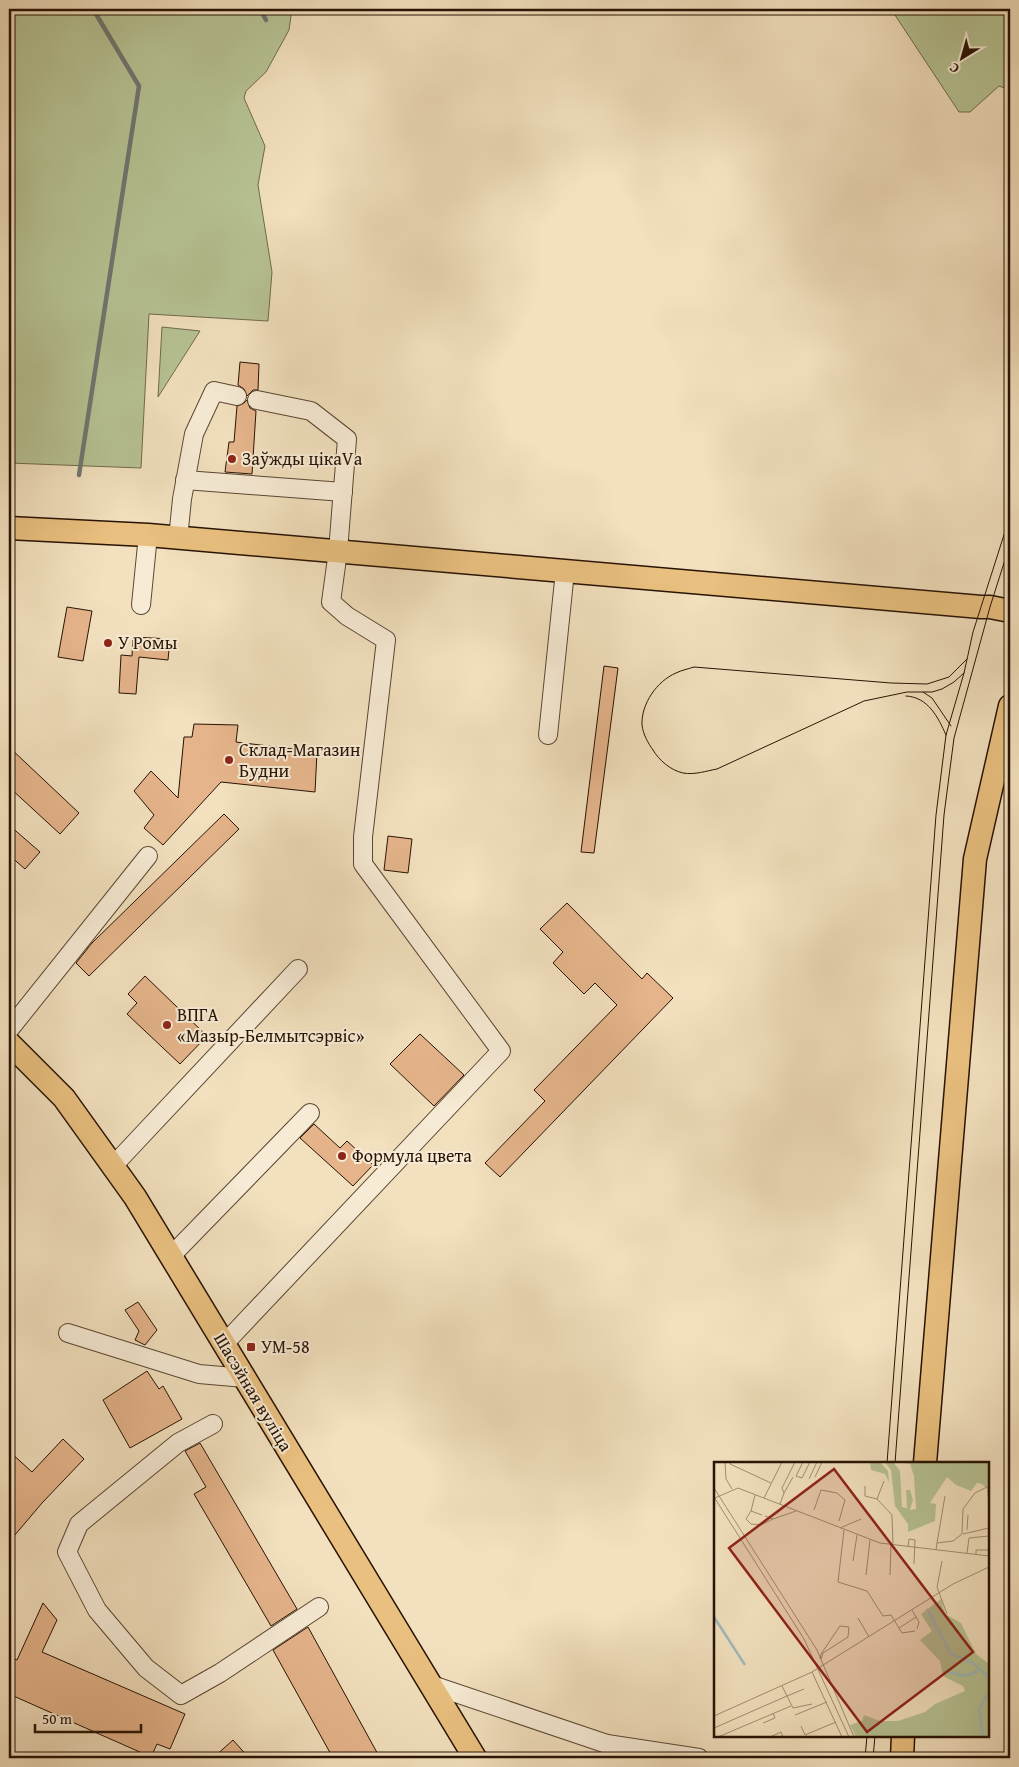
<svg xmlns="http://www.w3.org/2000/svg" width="1019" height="1767" font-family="'Gentium Book Plus',serif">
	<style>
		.green { fill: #b7c394; stroke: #6f6a4c }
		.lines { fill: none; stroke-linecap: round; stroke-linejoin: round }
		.stream { stroke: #707772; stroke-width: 4.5 }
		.building { fill: #e5b48b; stroke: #271203 }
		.minor-casing { stroke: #5a4632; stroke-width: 20 }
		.major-casing { stroke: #271203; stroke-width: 25 }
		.minor { stroke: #f7ebd5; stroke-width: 18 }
		.major { stroke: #e9c07f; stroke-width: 22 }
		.tram { stroke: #271203; stroke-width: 1 }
		.poi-dot { fill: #8f2418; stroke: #f7ebd5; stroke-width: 2 }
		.labels { text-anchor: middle; stroke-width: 4; stroke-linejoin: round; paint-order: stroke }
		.poi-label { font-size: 18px; fill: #271203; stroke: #f7ebd5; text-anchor: start }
		.street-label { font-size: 18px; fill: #271203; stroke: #f7ebd5 }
		.inset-river { fill: none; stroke: #a0babc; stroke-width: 2.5 }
		.inset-road { fill: none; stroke: #a18e73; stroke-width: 1 }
		.view { fill: #8f2418; fill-opacity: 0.15; stroke: #8f2418; stroke-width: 2.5 }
		.inset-edge { fill: none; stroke: #271203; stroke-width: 2.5 }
	</style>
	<rect width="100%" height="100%" fill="#f2e0be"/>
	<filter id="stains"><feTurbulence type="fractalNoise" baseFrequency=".004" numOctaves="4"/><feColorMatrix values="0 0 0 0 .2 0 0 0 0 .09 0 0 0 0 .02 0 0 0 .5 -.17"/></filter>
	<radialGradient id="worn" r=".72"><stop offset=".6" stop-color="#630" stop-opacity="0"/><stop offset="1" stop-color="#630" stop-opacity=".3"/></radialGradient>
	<g class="green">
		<polygon points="9,9 292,9 289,30 266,72 246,91 244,98 265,146 258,185 272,272 268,321 149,314 141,468 9,463"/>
		<polygon points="891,9 1010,9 1010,90 999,86 970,112 959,112"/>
		<polygon points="162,327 200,331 158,397"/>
	</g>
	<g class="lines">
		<g class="stream">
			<polyline points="260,9 266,20"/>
			<polyline points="79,475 139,86 93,9"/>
		</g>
	</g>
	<g class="building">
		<polygon points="240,362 259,364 258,390 253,390 247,396 244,389 238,385"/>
		<polygon points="247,400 250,408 256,411 252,474 225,472 229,442 234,442 237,406 244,403"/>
		<polygon points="67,607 92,611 83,661 58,657"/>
		<polygon points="133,637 170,639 168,660 139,657 136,694 119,693 121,655 132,656"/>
		<polygon points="604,666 618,668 594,853 581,852"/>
		<polygon points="194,724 238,725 236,742 317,752 315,792 221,782 163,845 144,828 154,815 134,791 151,771 178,798 184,737 192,737"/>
		<polygon points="9,747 79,813 60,834 9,787"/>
		<polygon points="224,814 239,829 89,976 76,963 92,943"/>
		<polygon points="9,825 40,852 25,869 9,855"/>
		<polygon points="388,836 412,839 408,873 384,870"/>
		<polygon points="567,903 642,979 647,973 673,998 500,1177 485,1163 545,1101 534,1090 617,1005 595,983 584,994 553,963 563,952 540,929"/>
		<polygon points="145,976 207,1036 180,1064 127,1014 137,1003 128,994"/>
		<polygon points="420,1034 464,1075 434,1106 390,1064"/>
		<polygon points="314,1124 340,1148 347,1141 373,1165 353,1186 300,1138"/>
		<polygon points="138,1302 157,1330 145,1345 135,1340 139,1331 125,1310"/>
		<polygon points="147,1371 159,1389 163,1386 182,1419 130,1448 103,1400"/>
		<polygon points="63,1439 84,1459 42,1503 9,1542 9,1451 32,1472"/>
		<polygon points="200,1443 297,1609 271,1626 194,1494 206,1487 185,1451"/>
		<polygon points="43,1603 57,1620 42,1652 185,1714 170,1749 157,1744 151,1757 9,1694 9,1657 17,1660"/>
		<polygon points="308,1627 380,1758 333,1758 273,1650"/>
		<polygon points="233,1740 249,1758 213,1758"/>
	</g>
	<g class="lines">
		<g class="minor-casing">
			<g id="minor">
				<polyline points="185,480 343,492"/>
				<polyline points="178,539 182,499 194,434 214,391 237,396"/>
				<polyline points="141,605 148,535"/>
				<polyline points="548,735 565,571"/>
				<polyline points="9,1030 148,856"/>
				<polyline points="113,1166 298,969"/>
				<polyline points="171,1256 310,1113"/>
				<polyline points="68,1333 199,1374 245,1378"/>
				<polyline points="224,1344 501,1051 363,864 363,837 386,640 347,616 331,602 338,551 347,439 311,411 257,400"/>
				<polyline points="213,1424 178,1443 79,1524 67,1552 97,1610 146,1668 181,1695 220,1673 319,1607"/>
				<polyline points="432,1685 607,1744 617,1758"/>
				<polyline points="607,1744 699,1758"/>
			</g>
		</g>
		<g class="major-casing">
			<g id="major">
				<polyline points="9,528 148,535 981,607 990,607 1010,611"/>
				<polyline points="9,1043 64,1098 135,1197 475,1758"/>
				<polyline points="925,1463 975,859 1010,706"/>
				<polyline points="902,1758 903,1736"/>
			</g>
		</g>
		<use href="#minor" class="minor"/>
		<use href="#major" class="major"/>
		<g class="tram">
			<path d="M964 673 954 682 942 689 932 692H907L864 701 717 769C706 771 695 775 683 773 670 770 659 760 653 750 648 743 643 734 642 725 641 704 657 681 676 673 682 670 688 669 694 667L891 683 927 684 949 677 967 659"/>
			<polyline points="923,692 932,698 951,726"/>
			<path d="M906 696C928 697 938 717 946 735"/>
			<polyline points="887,1463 936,815 946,735 964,673 973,632 1010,516"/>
			<polyline points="895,1463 944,815 954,738 990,607 1010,544"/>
			<polyline points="865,1758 867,1736"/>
			<polyline points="873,1758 875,1736"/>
		</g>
	</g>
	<g class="poi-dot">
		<circle cx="232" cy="459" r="5"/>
		<circle cx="108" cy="643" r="5"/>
		<circle cx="229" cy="760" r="5"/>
		<circle cx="167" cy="1025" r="5"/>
		<circle cx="342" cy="1156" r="5"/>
		<rect x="246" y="1342" width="10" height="10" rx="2.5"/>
	</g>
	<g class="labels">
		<g class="poi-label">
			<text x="242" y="465">Заўжды цікаVа</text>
			<text x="118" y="649">У Ромы</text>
			<text x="239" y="756">Склад-Магазин<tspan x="239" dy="21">Будни</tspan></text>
			<text x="177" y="1021">ВПГА<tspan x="177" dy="21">«Мазыр-Белмытсэрвіс»</tspan></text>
			<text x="352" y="1162">Формула цвета</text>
			<text x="261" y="1353">УМ-58</text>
		</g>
		<g class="street-label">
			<text transform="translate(253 1392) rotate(59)" y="6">Шасэйная вуліца</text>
		</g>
	</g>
	<g transform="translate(714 1462)">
		<rect width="275" height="275" fill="#f2e0be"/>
		<path d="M156 0H166L174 9 175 20 171 12 157 8ZM171 0H179L186 9 188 45 193 46 192 28H196L199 38 196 48 202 47 200 14 196 2 185 0H275V34L273 35V27L268 22 263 21 257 29 242 23 233 15 216 41 222 42 221 59 194 70V62L181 44 177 8ZM227 137 231 152 247 161 262 192 275 202V275H142L136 263 148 259 150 253 166 259H184L211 250 221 242 251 229 249 224 229 214 226 199 206 178 218 169 207 152Z" fill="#b7c394"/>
		<path class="inset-river" d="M213 147 237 192 259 201 275 216M0 155 31 203M229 209 252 214 264 209M269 275 265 248 275 230"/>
		<path class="inset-road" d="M11 0 12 17 18 27M17 0 16 2 57 21M89 0 82 14 88 16 96 0M101 15 108 0M95 17 103 0M170 19 163 37 178 53 179 83M151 24V34L163 37M0 26 103 188 140 275M70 31 79 15M41 33 37 49 48 53M0 35 90 177 135 275M1 36 24 26 166 81 275 94M50 36 68 0M66 42 70 31 68 26 81 0M100 48 107 28 123 31 131 38 125 59M37 49 32 57 37 62 47 63 59 57M51 54 59 57 82 49M126 66 147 57M130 68 124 120 153 129 169 154 177 153 188 171 201 169M253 68 254 53M249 72 275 66M223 81 231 34M194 85 195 77 201 78 200 102M222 88 223 81 239 79 248 72 249 47 261 31 275 24M253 91 255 76 275 74M262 93V88H275M139 99 143 73M228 99 223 125 233 152M152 113 156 78M176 113 177 83M198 148 205 160 203 167M144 156 155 175M185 166 202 155M106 197 107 192 126 164 135 165 134 175 109 191 107 197M98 210 128 275M68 224 79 246 98 242M73 234 90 227M81 253 113 240M0 254 98 210 239 122 275 105M49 261 61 256 59 251M87 264 91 273 122 260M0 266 73 234M4 275 77 244M56 275 67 270 69 275"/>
		<path class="view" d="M120 7 259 190 153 270 15 86Z"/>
		<rect width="275" height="275" class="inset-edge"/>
	</g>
	<rect width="1019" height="1767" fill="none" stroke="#f2e0be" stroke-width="30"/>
	<rect x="10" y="10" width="999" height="1747" fill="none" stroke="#271203" stroke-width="2.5"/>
	<rect x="15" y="15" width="989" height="1737" fill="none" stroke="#271203"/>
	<g transform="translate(962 58) rotate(217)" stroke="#f7ebd5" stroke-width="4" paint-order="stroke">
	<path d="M0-4L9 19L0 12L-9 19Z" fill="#271203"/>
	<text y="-8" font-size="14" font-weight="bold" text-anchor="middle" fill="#271203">С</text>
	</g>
	<path d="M35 1724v8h106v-8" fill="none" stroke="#271203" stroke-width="2.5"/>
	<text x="42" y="1724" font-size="15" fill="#271203" stroke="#f7ebd5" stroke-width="4" paint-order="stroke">50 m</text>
	<rect width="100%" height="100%" filter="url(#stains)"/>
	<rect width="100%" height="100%" fill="url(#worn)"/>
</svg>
